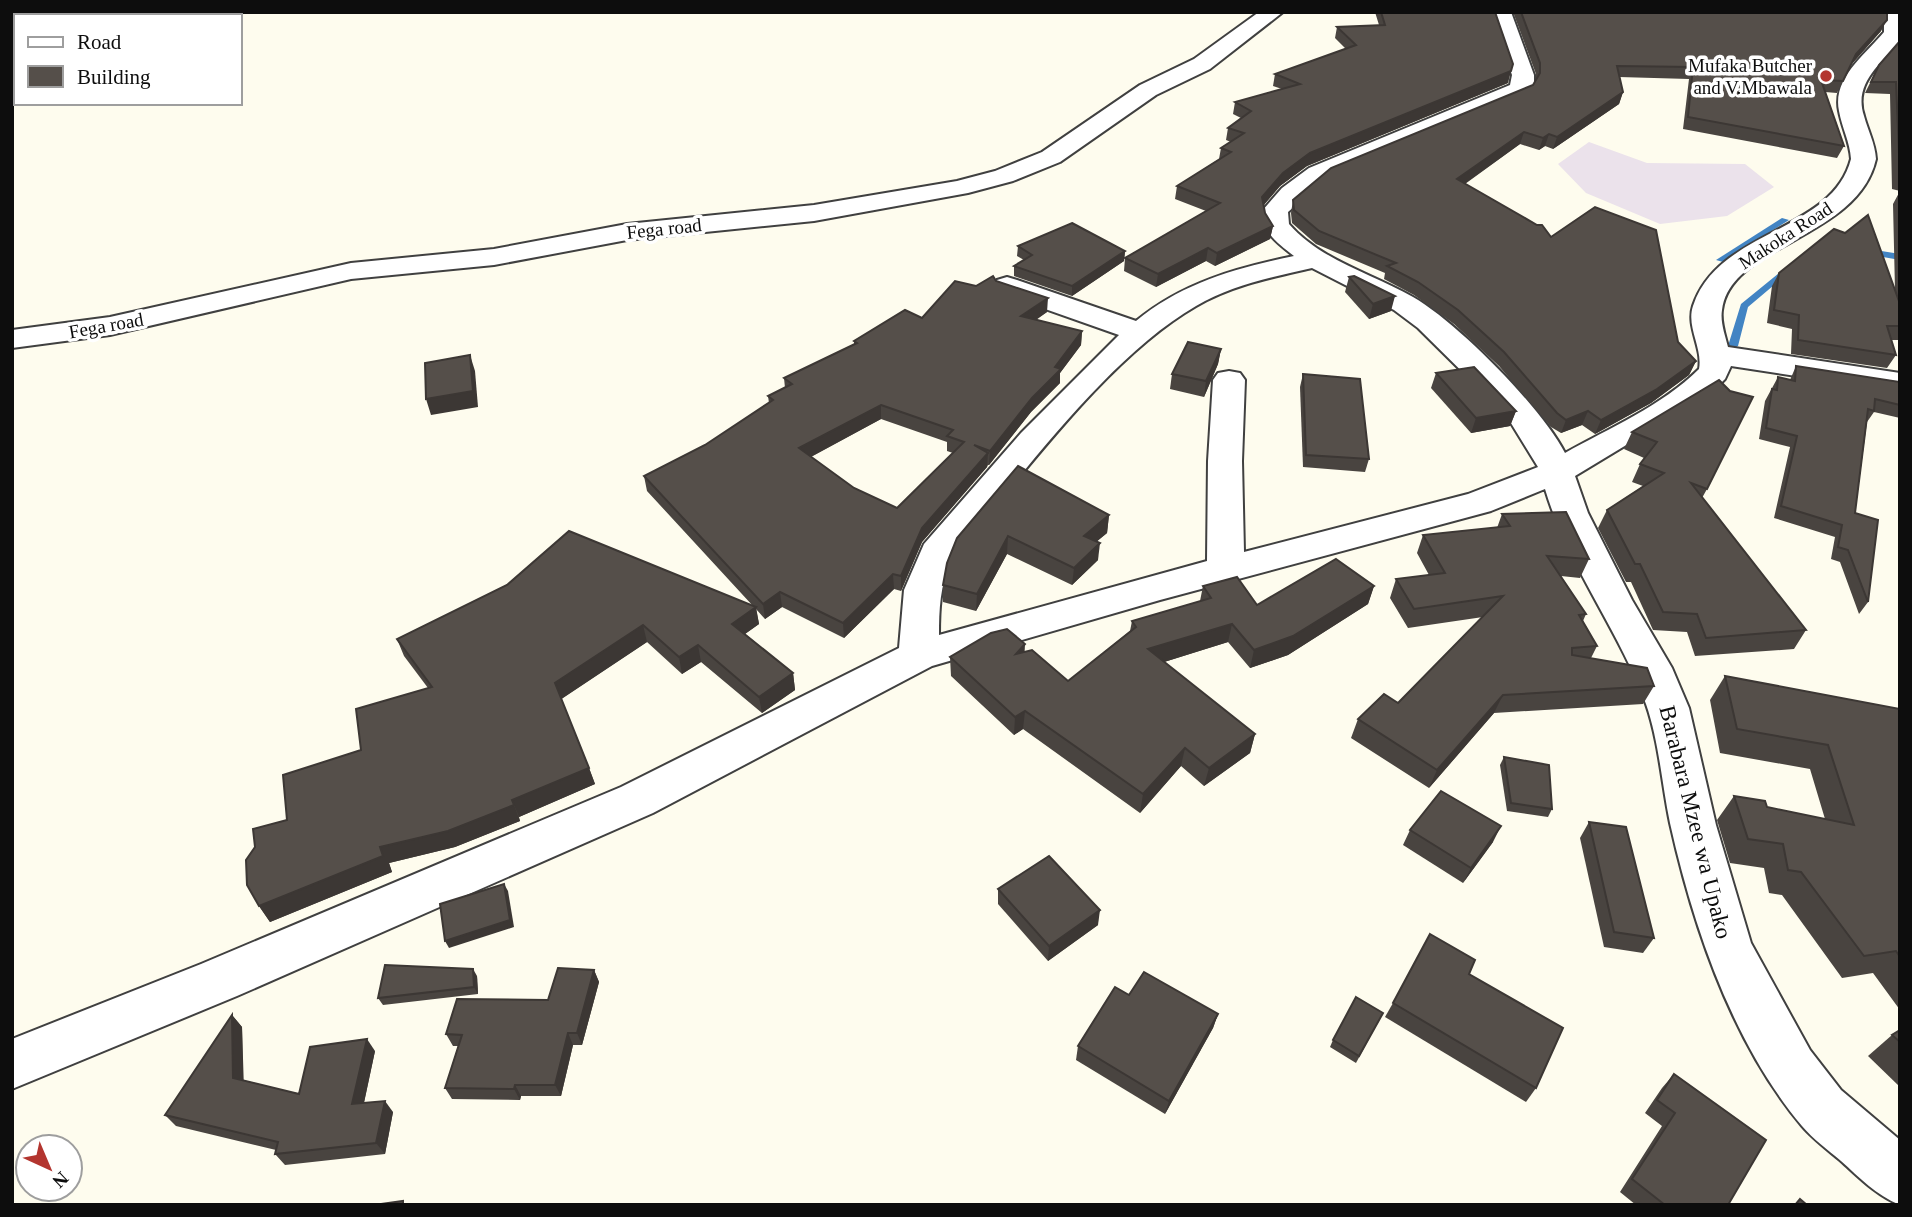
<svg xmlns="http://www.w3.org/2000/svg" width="1912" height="1217" font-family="'Times New Roman',serif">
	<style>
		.industrial { fill: #ebe2eb }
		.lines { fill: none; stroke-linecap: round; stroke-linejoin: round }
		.stream { fill: #4284c3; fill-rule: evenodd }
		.minor-casing { stroke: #404040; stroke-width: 4 }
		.minor { fill: #fff; fill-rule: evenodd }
		.wall { fill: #494440; fill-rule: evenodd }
		.shaded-wall { fill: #3c3734 }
		.building { fill: #554f4a; stroke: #3c3734; stroke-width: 2; fill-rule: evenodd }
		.poi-dot { fill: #b3352f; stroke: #fff; stroke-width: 2.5 }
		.labels { text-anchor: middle; stroke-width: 7; stroke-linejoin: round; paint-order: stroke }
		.far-poi-label { font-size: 19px; fill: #0d0d0d; stroke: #fff; text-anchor: end }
		.far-street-label { font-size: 19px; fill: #0d0d0d; stroke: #fff }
		.street-label { font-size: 23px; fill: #0d0d0d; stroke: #fff }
	</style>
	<rect width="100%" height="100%" fill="#fefcee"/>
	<polygon class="industrial" points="1589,142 1647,163 1745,164 1774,187 1727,216 1660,224 1586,193 1558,164"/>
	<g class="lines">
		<g class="stream">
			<polygon points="1782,218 1789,220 1723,262 1716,260"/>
			<polygon points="1869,249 1900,254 1900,260 1866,254 1866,250"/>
			<polygon points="1790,264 1793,265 1793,269 1748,307 1738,346 1733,349 1730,348 1728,346 1741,304"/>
		</g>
		<g class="minor-casing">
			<g id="minor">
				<polygon points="1259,12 1283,12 1210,69 1156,95 1060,162 1013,181 968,193 814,221 627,240 494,265 351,279 110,335 12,348 12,330 110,317 351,263 494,249 627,224 814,205 957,181 995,171 1042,152 1140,85 1194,59"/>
				<path d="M1491 12H1511L1534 75V83L1527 95 1327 178 1288 212 1289 224C1320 260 1373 274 1413 297 1458 323 1541 407 1565 453 1609 428 1662 406 1699 369 1703 348 1686 327 1693 306 1718 229 1832 233 1851 159 1850 142 1842 128 1839 111 1832 78 1866 54 1884 32V12H1900V41C1881 64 1853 83 1864 116 1868 131 1875 143 1876 159 1858 239 1730 244 1722 310 1720 322 1725 335 1728 347L1900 373V392L1731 366 1725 379 1709 395 1575 476 1588 513 1632 600 1672 668 1689 708 1716 825 1751 943 1810 1050 1841 1090 1900 1140V1205C1876 1195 1860 1178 1841 1161 1828 1150 1813 1139 1802 1126 1733 1044 1693 926 1670 823 1662 785 1659 741 1646 704 1619 630 1568 566 1545 489L1491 511 1160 600 932 666 653 813 237 996 12 1089V1039L201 964 621 787 899 648 904 590 924 544 1021 433 1119 335 997 292 993 286 997 280 1007 277 1017 280 1136 321C1182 283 1236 268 1294 256 1277 243 1263 233 1262 211L1282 188 1309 168 1510 85 1512 75ZM1312 268 1394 310 1418 328 1506 415 1538 467 1468 494 1244 552 1242 461 1245 380 1240 373 1229 371 1218 373 1213 380 1208 461 1207 561 939 635C939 610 940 585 951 562 961 541 982 522 997 504 1051 438 1123 348 1196 306 1232 285 1273 277 1312 268Z"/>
			</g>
		</g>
		<use href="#minor" class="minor"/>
	</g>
	<g class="wall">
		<polygon points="1375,12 1495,12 1508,83 1307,166 1280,186 1264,205 1265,213 1273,226 1270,239 1215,266 1206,261 1156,287 1124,271 1125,258 1206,211 1175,199 1177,186 1219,159 1221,148 1231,142 1226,140 1228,128 1241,118 1233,114 1235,102 1282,89 1273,86 1275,74 1346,49 1335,38 1337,27 1379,25"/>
		<polygon points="1513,12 1887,12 1881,31 1850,66 1837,93 1825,92 1844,146 1837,158 1683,129 1689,79 1619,77 1623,92 1619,104 1553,149 1545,146 1539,150 1520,144 1465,184 1551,237 1678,342 1696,361 1689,375 1651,403 1595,434 1582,425 1561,433 1551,427 1499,366 1454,324 1414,295 1384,279 1385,273 1316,244 1292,223 1291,213 1293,200 1533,85 1536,79 1536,74"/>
		<polygon points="1900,41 1900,191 1892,189 1890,94 1865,93 1879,65"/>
		<polygon points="1900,191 1900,340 1891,340 1896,355 1887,368 1791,354 1792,329 1767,323 1772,286 1779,273 1895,290 1893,204"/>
		<polygon points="1018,246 1125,251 1124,261 1072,296 1014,276 1014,266 1024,260 1017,256"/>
		<polygon points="1349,277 1391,311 1369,319 1345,292"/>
		<path d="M996 281 1047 312 1036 320 1082 331 1081 345 1060 373V383L1031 412 989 465H988L987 467 922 542 901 591 894 589 844 638 782 607 765 619 756 609 759 624 745 634 793 673 795 690 762 713 701 662 682 674 647 642 561 699 589 768 595 784 519 817 520 821 455 847 389 863 392 872 270 922 259 906 287 820 428 688 404 656 397 639 753 606 647 491 644 476 705 445 769 403 768 396 785 388 784 378 854 344V341L922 318 976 286ZM881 419 947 442V451L953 453 897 508 854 488 811 457Z"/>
		<polygon points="1221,349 1218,364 1204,397 1170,389 1172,374"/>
		<polygon points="1796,366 1900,382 1900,418 1874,412 1867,422 1855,513 1868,602 1859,614 1840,562 1831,559 1835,537 1774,518 1790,447 1759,439 1765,401 1778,377 1790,380"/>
		<polygon points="1436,373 1516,411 1510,426 1471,433 1431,388"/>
		<polygon points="1303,374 1369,459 1365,472 1303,467 1300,387"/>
		<polygon points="1719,380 1707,489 1702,498 1806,630 1794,649 1695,656 1687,632 1653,630 1631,582 1626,582 1598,528 1607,510 1643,486 1632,482 1640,464 1644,458 1624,449 1632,432"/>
		<polygon points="1502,514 1589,559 1580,578 1561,576 1586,614 1583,621 1597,646 1591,658 1654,686 1643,704 1494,713 1429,788 1351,738 1358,719 1398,703 1483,617 1408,628 1390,598 1396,579 1429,575 1417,553 1423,535 1497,528"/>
		<polygon points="1109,515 1107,533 1097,541 1098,560 1072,585 1007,554 976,611 943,602 943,585 957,538"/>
		<polygon points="1203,586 1257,605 1374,586 1368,604 1288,655 1250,668 1228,642 1164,662 1255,734 1250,753 1204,786 1181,766 1140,813 1023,729 1014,735 951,676 950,657 1025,652 1068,681 1130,631 1132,621 1200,601"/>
		<polygon points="1725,676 1900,709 1900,1010 1873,973 1842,978 1782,895 1769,893 1764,868 1730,863 1717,820 1734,796 1767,807 1825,819 1810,769 1720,753 1710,700"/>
		<polygon points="1504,757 1552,809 1548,817 1507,811 1500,765"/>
		<polygon points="1589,822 1654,938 1643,953 1604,947 1580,838"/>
		<polygon points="1410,830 1493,842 1463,883 1403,845"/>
		<polygon points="998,889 1098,925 1048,961 998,904"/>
		<polygon points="594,970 599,982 582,1045 573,1045 561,1096 521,1096 520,1100 452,1099 445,1088 458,1046 453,1046 446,1034 548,1000"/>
		<polygon points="1469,974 1536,1088 1526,1102 1385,1017 1393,1003"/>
		<polygon points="477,976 478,994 383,1005 378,998"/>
		<polygon points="1129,995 1218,1014 1213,1028 1165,1114 1076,1060 1078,1046"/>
		<polygon points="1383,1013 1356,1063 1330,1047 1333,1040"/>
		<polygon points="232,1015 242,1027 243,1080 299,1094 375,1051 364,1103 393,1112 385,1154 285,1165 275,1154 276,1150 176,1126 165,1115"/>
		<polygon points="1900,1030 1900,1087 1868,1056 1892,1035"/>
		<polygon points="1674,1074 1728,1205 1636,1205 1620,1192 1662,1126 1645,1113 1662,1088"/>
	</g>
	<g class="shaded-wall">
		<polygon points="1887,20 1881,31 1850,66 1856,54"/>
		<polygon points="1511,71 1508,83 1307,166 1280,186 1260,209 1262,197 1283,173 1310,153"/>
		<polygon points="1623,92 1619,104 1553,149 1557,137"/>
		<polygon points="1524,132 1520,144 1453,192 1457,179"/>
		<polygon points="1549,134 1545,146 1539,150 1543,138"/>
		<polygon points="1273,226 1270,239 1215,266 1217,253"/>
		<polygon points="1208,248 1206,261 1156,287 1158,274"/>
		<polygon points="1125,251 1124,261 1072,296 1072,286"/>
		<polygon points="1395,296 1391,311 1369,319 1373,304"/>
		<polygon points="1048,298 1047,312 1020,330 1021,316"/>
		<polygon points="1082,331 1081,345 1060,373 1060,383 1031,412 989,465 990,451 1055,367"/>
		<polygon points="1221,349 1218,364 1204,397 1206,381"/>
		<polygon points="470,355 475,371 478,407 431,415 426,399"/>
		<polygon points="1696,361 1689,375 1651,403 1595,434 1601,420"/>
		<polygon points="881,405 881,419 801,462 799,448"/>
		<polygon points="1516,411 1510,426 1471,433 1476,418"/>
		<polygon points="1588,411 1582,425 1561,433 1566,420"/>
		<polygon points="988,453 987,467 922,542 901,591 901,576 922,528"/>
		<polygon points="1109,515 1107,533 1083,553 1084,536"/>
		<polygon points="1008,536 1007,554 976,611 977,594"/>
		<polygon points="1100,543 1098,560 1072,585 1074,568"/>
		<polygon points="893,574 894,589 844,638 843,623"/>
		<polygon points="1374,586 1368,604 1288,655 1250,668 1254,650"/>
		<polygon points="780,592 782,607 765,619 763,604"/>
		<polygon points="756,607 759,624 735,641 732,624"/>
		<polygon points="1232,624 1228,642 1145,668 1148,649"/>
		<polygon points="643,625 647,642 560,700 555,683"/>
		<polygon points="1025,644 1024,663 1016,654"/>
		<polygon points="698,645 701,662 682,674 679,657"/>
		<polygon points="793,673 795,690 762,713 759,697"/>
		<polygon points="1503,695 1494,713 1429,788 1437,770"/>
		<polygon points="1025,711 1023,729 1014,735 1015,717"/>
		<polygon points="1255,734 1250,753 1204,786 1209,768"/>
		<polygon points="1185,748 1181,766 1140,813 1143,794"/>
		<polygon points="589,768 595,784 519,817 512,800"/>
		<polygon points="514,805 520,821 455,847 389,863 392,872 270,922 259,906 380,847"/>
		<polygon points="1501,826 1493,842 1463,883 1471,868"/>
		<polygon points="504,884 508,891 514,927 449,948 445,941"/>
		<polygon points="1100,910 1098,925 1048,961 1049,946"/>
		<polygon points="473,969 477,976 478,994 474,987"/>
		<polygon points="594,970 599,982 582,1045 577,1033"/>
		<polygon points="1218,1014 1213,1028 1165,1114 1169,1101"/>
		<polygon points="232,1015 242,1027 244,1090 233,1078"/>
		<polygon points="568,1033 573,1045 561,1096 555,1085"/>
		<polygon points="367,1039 375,1051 361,1116 352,1104"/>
		<polygon points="515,1085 521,1096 520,1100 514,1089"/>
		<polygon points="385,1101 393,1112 385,1154 376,1143"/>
	</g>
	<g class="building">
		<polygon points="1381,12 1495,12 1513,64 1511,71 1310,153 1283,173 1262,197 1265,213 1273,226 1217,253 1208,248 1158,274 1125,258 1220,203 1177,186 1231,152 1221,148 1244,133 1228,128 1251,111 1235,102 1300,84 1275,74 1356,45 1337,27 1385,25"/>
		<polygon points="1521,12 1887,12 1887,20 1856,54 1843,81 1821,80 1844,146 1688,117 1693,67 1617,66 1623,92 1557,137 1549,134 1543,138 1524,132 1457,179 1537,225 1542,225 1551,237 1595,207 1656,230 1678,342 1696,361 1657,389 1601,420 1588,411 1566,420 1557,413 1504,352 1458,310 1418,282 1387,266 1396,263 1319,231 1294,210 1293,200 1331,168 1533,85 1540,73 1540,63"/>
		<polygon points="1900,41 1900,177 1896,82 1871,82 1879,65"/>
		<polygon points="1868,215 1900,304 1900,326 1887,326 1896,355 1798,340 1799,315 1774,310 1779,273 1834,229 1845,233"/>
		<polygon points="1072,223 1125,251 1072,286 1014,266 1032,255 1018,246"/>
		<path d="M993 276 996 281 1048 298 1021 316 1082 331 1055 367 1061 369 1032 398 990 451 974 445 988 453 922 528 901 576 893 574 843 623 780 592 763 604 644 476 705 445 773 400 768 396 792 384 784 378 857 343 854 341 905 310 922 318 955 281 976 286ZM881 405 953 430 947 436 964 442 897 508 854 488 799 448Z"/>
		<polygon points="1354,276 1395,296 1373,304 1349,277"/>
		<polygon points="1188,342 1221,349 1206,381 1172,374"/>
		<polygon points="470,355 473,391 426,399 425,363"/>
		<polygon points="1796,366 1900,382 1900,405 1875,399 1874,411 1868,409 1855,513 1878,520 1868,602 1848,550 1838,547 1842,525 1781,506 1797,436 1766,428 1772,389 1777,390 1778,377 1795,381"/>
		<polygon points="1474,367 1516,411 1476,418 1436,373"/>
		<polygon points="1303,374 1360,379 1369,459 1306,455"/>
		<polygon points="1719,380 1730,391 1753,397 1707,489 1691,483 1806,630 1706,638 1697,614 1663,612 1640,564 1635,564 1607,510 1664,473 1640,464 1657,442 1632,432"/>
		<polygon points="1018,466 1109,515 1084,536 1100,543 1074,568 1008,536 977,594 943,585 947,563 957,538"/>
		<polygon points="1566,512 1589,559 1547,556 1586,614 1579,615 1597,646 1572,648 1572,655 1647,668 1654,686 1503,695 1437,770 1358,719 1384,694 1398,703 1503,596 1414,609 1396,579 1445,573 1423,535 1510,526 1502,514"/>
		<polygon points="569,531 756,607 732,624 793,673 759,697 698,645 679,657 643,625 555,683 589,768 512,800 514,805 448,831 380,847 383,856 259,906 247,885 246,860 255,847 253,829 287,820 283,775 361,750 356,709 432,687 397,639 507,585"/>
		<polygon points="1336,559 1374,586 1293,636 1254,650 1232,624 1148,649 1255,734 1209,768 1185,748 1143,794 1025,711 1015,717 950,657 991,633 1007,629 1025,644 1016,654 1032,650 1068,681 1136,627 1132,621 1211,598 1203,586 1237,577 1257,605"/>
		<polygon points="1725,676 1900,709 1900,957 1896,951 1864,956 1801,872 1788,870 1783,844 1748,839 1734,796 1765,801 1767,807 1854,825 1828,745 1737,729"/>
		<polygon points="1504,757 1549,765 1552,809 1511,803"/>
		<polygon points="1441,791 1501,826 1471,868 1410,830"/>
		<polygon points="1589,822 1626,827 1654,938 1614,932"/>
		<polygon points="1049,856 1100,910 1049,946 998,889"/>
		<polygon points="504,884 510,920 445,941 440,904"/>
		<polygon points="1430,934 1475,960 1469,974 1563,1028 1536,1088 1393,1003"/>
		<polygon points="385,965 473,969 474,987 378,998"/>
		<polygon points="558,968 594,970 577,1033 568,1033 555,1085 515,1085 514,1089 445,1088 462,1035 446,1034 457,999 548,1000"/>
		<polygon points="1144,972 1218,1014 1169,1101 1078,1046 1115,987 1129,995"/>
		<polygon points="1356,997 1383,1013 1359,1056 1333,1040"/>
		<polygon points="232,1015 233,1078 299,1094 310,1047 367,1039 352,1104 385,1101 376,1143 275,1154 278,1142 165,1115"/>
		<polygon points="1900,1030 1900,1042 1892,1035"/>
		<polygon points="1674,1074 1766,1140 1728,1205 1665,1205 1632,1179 1675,1113 1657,1100"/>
		<polygon points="1800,1199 1807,1205 1795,1205"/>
		<polygon points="403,1201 403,1205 374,1205"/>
	</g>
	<circle class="poi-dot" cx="1826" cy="76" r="7"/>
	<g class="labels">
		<g class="far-poi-label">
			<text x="1812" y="72">Mufaka Butcher<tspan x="1812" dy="22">and V.Mbawala</tspan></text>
		</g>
		<g class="far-street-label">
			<text transform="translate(664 228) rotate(-6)" y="7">Fega road</text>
			<text transform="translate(1785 235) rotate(-33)" y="7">Makoka Road</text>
			<text transform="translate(106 325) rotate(-10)" y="7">Fega road</text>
		</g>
		<g class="street-label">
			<text transform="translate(1696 822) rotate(76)" y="8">Barabara Mzee wa Upako</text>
		</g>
	</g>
	<rect width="1912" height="1217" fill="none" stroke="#0d0d0d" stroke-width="28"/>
	<rect x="14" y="14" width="228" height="91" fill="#ffffff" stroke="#9e9e9e" stroke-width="2"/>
	<rect x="28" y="37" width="35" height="10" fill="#ffffff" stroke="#9e9e9e" stroke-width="2"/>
	<text x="77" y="49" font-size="21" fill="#0d0d0d">Road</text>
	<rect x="28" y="66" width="35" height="21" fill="#554f4a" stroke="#9e9e9e" stroke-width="2"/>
	<text x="77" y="84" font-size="21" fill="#0d0d0d">Building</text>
	<g transform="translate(49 1168) rotate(136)"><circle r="33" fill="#ffffff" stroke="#9e9e9e" stroke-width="2"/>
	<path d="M0-5L12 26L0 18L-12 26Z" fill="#b3352f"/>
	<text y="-10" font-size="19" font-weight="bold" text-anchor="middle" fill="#0d0d0d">N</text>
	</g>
</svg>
